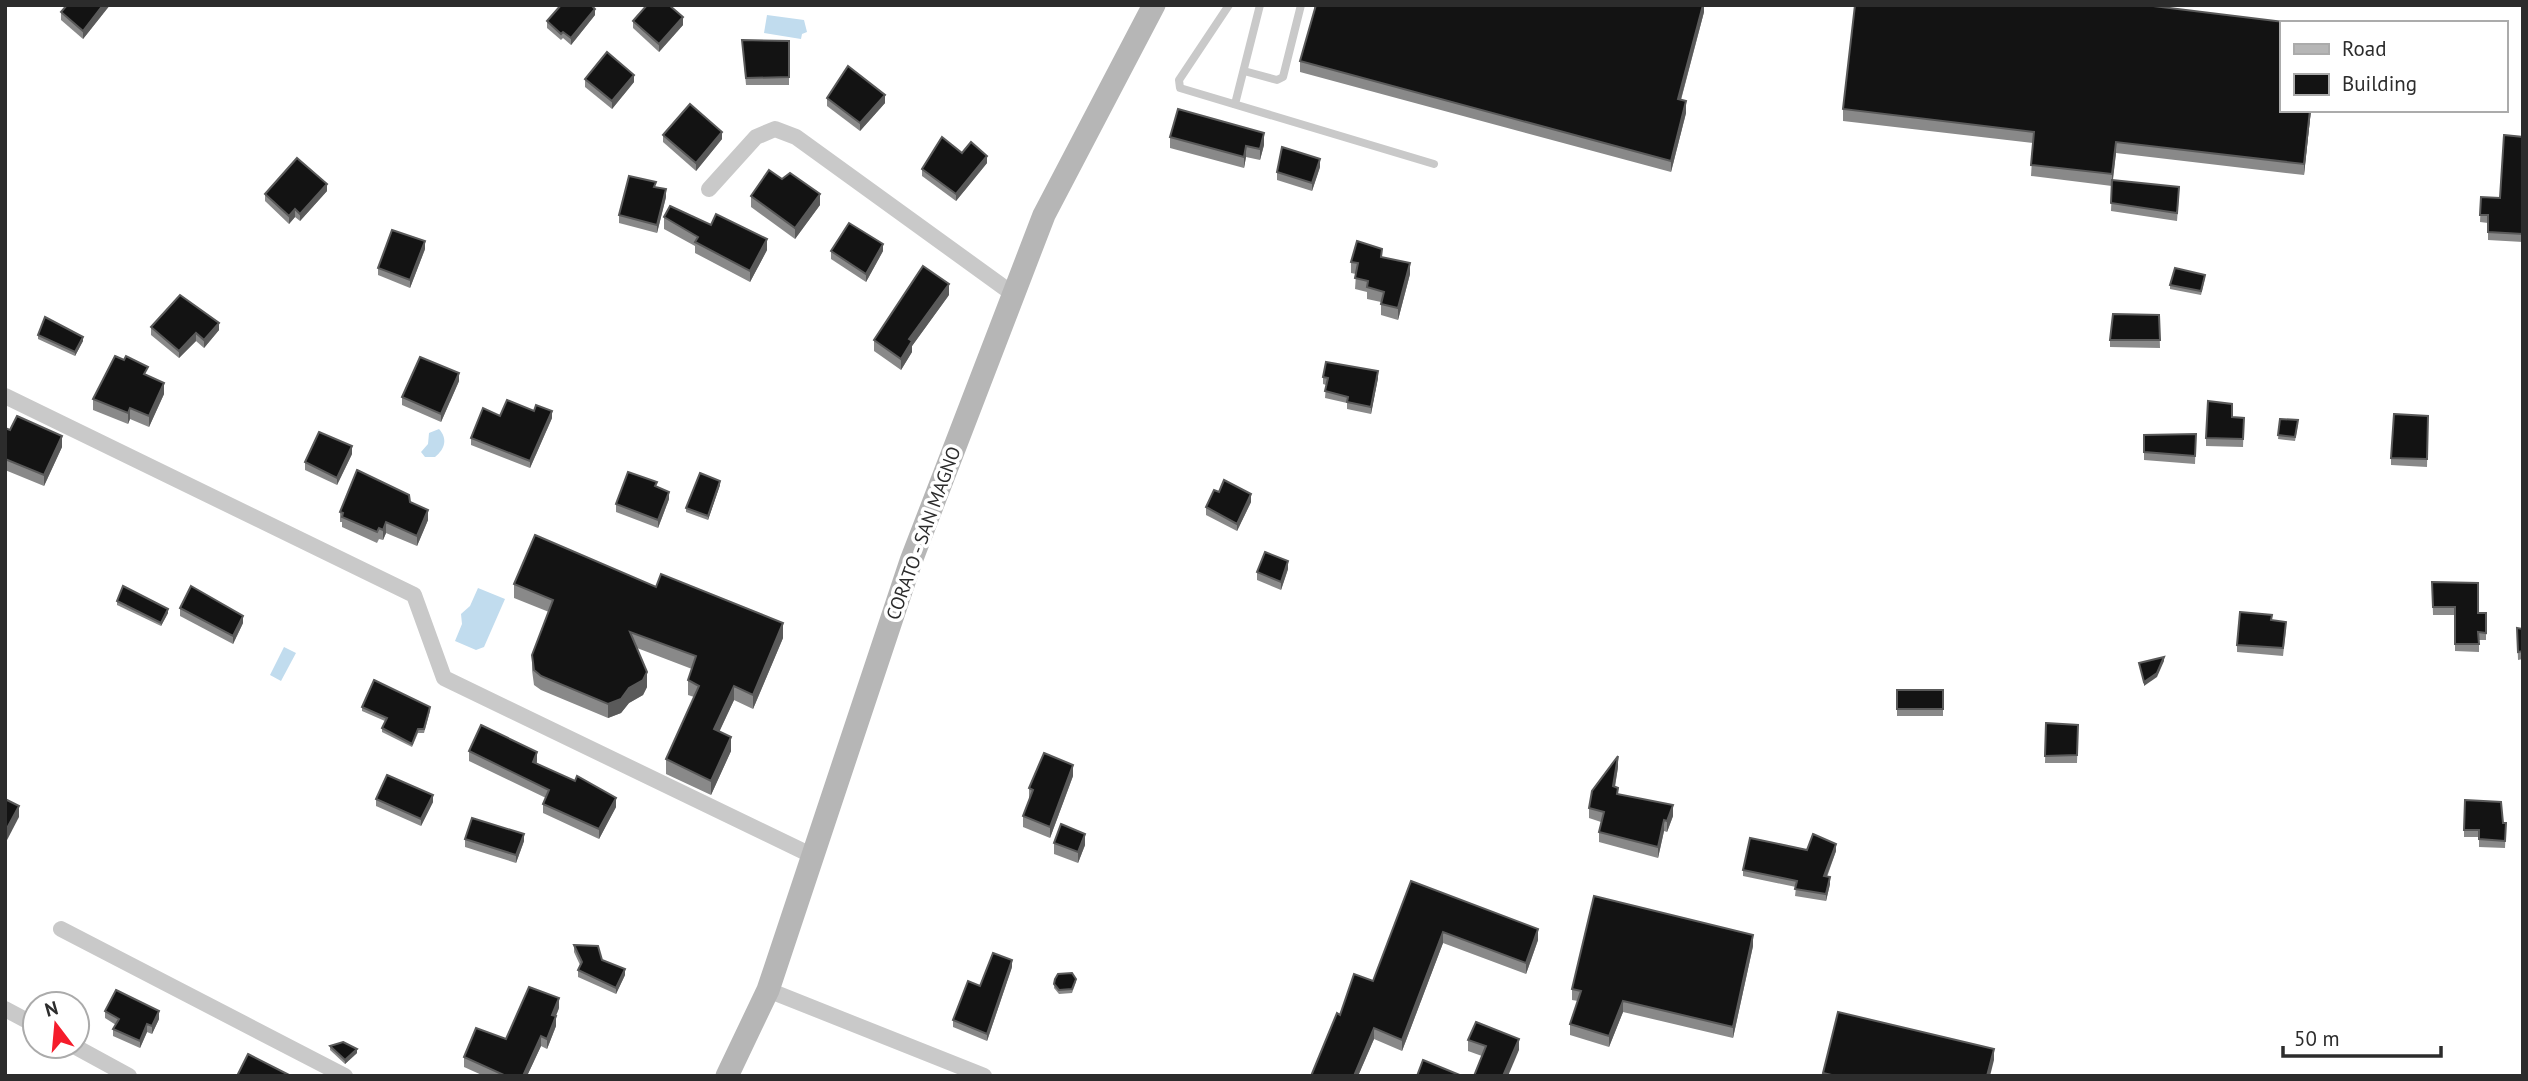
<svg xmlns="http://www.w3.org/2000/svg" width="2528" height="1081" font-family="'PT Sans',sans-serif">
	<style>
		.water { fill: #c1dcee }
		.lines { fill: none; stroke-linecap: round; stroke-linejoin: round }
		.lane { stroke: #c9c9c9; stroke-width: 8 }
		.street { stroke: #c9c9c9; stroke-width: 16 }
		.secondary { stroke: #b6b6b6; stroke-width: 23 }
		.wall { fill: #898989 }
		.shaded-wall { fill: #5a5a5a }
		.building { fill: #131313; stroke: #5a5a5a; stroke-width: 2 }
		.labels { text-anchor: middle; stroke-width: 7; stroke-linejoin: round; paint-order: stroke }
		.street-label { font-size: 19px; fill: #2c2c2c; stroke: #fff }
	</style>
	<rect width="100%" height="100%" fill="#fff"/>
	<g class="water">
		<polygon points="767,15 804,20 807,32 802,34 801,39 764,33"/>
		<path d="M439 429C448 439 445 449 435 457H425L421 452 428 444 429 433Z"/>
		<polygon points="478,588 505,599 484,647 476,650 455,641 462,624 461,614 470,606"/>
		<polygon points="284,647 296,653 281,681 270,675"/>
	</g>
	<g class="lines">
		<g class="lane">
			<polyline points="1229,5 1179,80 1180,88 1434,164"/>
			<polyline points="1244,71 1277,80 1283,77 1301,5"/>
			<polyline points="1235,104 1260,5"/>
		</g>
		<g class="street">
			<polyline points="709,189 756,137 775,129 796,137 1013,294"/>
			<polyline points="5,396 414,595 444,678 813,856"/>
			<polyline points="61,929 345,1076"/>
			<polyline points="768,990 984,1076"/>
			<polyline points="5,1009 35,1025"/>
			<polyline points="74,1046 129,1076"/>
		</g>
		<polyline class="secondary" points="727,1076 768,990 911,561 1044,215 1154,5"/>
	</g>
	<g class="wall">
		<polygon points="67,5 110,5 83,39 61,20 61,12"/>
		<polygon points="1314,5 1704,5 1704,12 1681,100 1686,113 1671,172 1300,72 1300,61 1315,8 1314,8"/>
		<polygon points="595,15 571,45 563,38 561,40 547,28 547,21"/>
		<polygon points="633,21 683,25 659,52 633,28"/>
		<polygon points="742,40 789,41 789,85 746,85"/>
		<polygon points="585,79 634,82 612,109 585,87"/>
		<polygon points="827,98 885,103 860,131 827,106"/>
		<polygon points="1843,109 2311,110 2304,175 2116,153 2113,180 2179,194 2177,221 2111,211 2112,184 2112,186 2031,176 2033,143 1843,121"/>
		<polygon points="663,135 722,139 696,171 663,142"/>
		<polygon points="1170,137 1264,145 1260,160 1246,157 1244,168 1170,148"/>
		<polygon points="2523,137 2523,242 2488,240 2488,223 2480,222 2481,197 2500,198"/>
		<polygon points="962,153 987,163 956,201 922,176 922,169"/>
		<polygon points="1320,167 1312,191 1277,180 1277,172"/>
		<polygon points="327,191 300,221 295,217 289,224 265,201 265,194"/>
		<polygon points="751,196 820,205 795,239 751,207"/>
		<polygon points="666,197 657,233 619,223 619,215"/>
		<polygon points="664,217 711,225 767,250 750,282 695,253 695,246 664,229"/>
		<polygon points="425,249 410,288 378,275 378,268"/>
		<polygon points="831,251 883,251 866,282 831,259"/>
		<polygon points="1382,258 1410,274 1398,320 1381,315 1381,302 1367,299 1367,292 1355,289 1356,274 1351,273 1351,262"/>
		<polygon points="2205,278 2201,295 2170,289 2170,285"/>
		<polygon points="949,295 912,346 912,352 901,370 874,351 874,340"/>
		<polygon points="2159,315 2160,348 2110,347 2110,340"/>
		<polygon points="151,327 219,330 204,348 196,341 179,358 151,335"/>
		<polygon points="38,335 83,341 75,356 38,339"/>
		<polygon points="148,376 164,394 149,427 130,419 128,424 93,410 93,399"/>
		<polygon points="1323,377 1378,378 1371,414 1347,409 1347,403 1325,398 1326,385 1323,384"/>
		<polygon points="459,381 441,422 402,405 402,397"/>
		<polygon points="500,416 552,418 530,468 471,445 471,438"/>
		<polygon points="2428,416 2427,467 2391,465 2391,458"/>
		<polygon points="2244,418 2243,447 2206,446 2206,438"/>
		<polygon points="2280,419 2298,424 2295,441 2278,439"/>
		<polygon points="5,428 62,447 44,486 5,470"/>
		<polygon points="2196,434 2195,464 2144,460 2144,435"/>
		<polygon points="352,454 337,485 305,470 305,462"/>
		<polygon points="720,485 708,520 686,512 686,508"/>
		<polygon points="1219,492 1251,502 1237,531 1206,515 1206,507"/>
		<polygon points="669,499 658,528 616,512 616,504"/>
		<polygon points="410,502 428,520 417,546 386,533 383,540 379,539 377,543 342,527 342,522 340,522 340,512"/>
		<polygon points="1288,569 1281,590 1257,580 1257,572"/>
		<polygon points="2432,582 2478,613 2486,613 2486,640 2479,640 2479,652 2455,651 2455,615 2433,615"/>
		<polygon points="514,584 656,587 783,638 753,709 734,700 719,732 731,751 711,795 666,774 666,759 694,697 688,695 688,680 692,669 637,648 647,687 643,695 629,703 621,713 608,718 541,690 534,685 532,670 532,655 549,612 514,598"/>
		<polygon points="117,601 168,613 161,626 117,605"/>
		<polygon points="180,608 243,623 233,644 180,616"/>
		<polygon points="2272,620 2286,629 2283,656 2237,652 2237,645"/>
		<polygon points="2517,628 2523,629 2523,659 2518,660"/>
		<rect x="1897" y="690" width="46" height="26"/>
		<polygon points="362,707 430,711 424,733 418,733 412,747 382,732 382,728 385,721 362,711"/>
		<polygon points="2046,723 2078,725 2077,763 2045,763"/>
		<polygon points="469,751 537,761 537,763 616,807 599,839 543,813 543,804 546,798 469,761"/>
		<polygon points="1618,767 1615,787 1618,795 1673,816 1667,832 1664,831 1658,858 1599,842 1599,832 1601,822 1589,818 1589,808"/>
		<polygon points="1073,776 1050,838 1023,827 1023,816 1029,800 1029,788"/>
		<polygon points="376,799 433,802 421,826 376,806"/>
		<polygon points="2506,823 2505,848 2479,847 2479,837 2464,837 2464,830"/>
		<polygon points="465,839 524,841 516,863 465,847"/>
		<polygon points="1054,843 1085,845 1078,863 1054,854"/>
		<polygon points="1807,850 1836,851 1827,877 1830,884 1826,901 1795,896 1796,887 1743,876 1743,870"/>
		<polygon points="1411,881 1538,940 1526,974 1443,943 1402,1051 1374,1039 1358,1076 1311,1076 1340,1015 1373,981"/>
		<polygon points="574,945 602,960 625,975 616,994 578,977 578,970 580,965 574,952"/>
		<polygon points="1753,946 1733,1038 1623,1012 1609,1047 1570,1035 1570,1024 1578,1001 1572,1000 1572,989"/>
		<polygon points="1012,967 987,1041 953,1027 953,1020 980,986"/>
		<polygon points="1055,979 1076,982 1072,993 1059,994 1054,988"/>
		<polygon points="559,1008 556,1016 556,1026 547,1049 541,1046 527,1076 484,1076 464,1067 464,1057 506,1039"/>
		<polygon points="105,1011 159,1019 152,1034 147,1032 140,1048 113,1036 113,1029 116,1025 105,1018"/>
		<polygon points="1468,1040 1519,1050 1482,1056 1468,1051"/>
		<polygon points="330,1046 357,1053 345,1064 330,1050"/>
	</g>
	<g class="shaded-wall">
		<polygon points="103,5 110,5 83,39 83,31"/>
		<polygon points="1703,5 1704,5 1704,12 1678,110 1678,99"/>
		<polygon points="595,9 595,15 571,45 571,38"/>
		<polygon points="683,17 683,25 659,52 659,44"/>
		<polygon points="634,75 634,82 612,109 612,101"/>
		<polygon points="885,95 885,103 860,131 860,123"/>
		<polygon points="1686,101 1686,113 1671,172 1671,161"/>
		<polygon points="2310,110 2311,110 2304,175 2304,164"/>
		<polygon points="722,132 722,139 696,171 696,163"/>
		<polygon points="1264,133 1264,145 1260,160 1260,149"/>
		<polygon points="2116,142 2116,153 2112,186 2112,174"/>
		<polygon points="1246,146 1246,157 1244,168 1244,157"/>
		<polygon points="987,156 987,163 956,201 956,194"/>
		<polygon points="1320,159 1320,167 1312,191 1312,183"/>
		<polygon points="327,184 327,191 300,221 300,214"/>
		<polygon points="666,189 666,197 657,233 657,225"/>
		<polygon points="820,194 820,205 795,239 795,228"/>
		<polygon points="295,209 295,217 289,224 289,216"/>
		<polygon points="767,239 767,250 750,282 750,271"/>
		<polygon points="425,241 425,249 410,288 410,280"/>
		<polygon points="883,244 883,251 866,282 866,274"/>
		<polygon points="1410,263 1410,274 1398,320 1398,308"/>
		<polygon points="949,284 949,295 912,346 912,352 901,370 901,359 909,339"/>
		<polygon points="219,323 219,330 204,348 204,340"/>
		<polygon points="196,333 196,341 179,358 179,351"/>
		<polygon points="83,337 83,341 75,356 75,352"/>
		<polygon points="1378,371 1378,378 1371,414 1371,407"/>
		<polygon points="459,373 459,381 441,422 441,414"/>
		<polygon points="164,383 164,394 149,427 149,416"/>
		<polygon points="130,408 130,419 128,424 128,413"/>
		<polygon points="552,411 552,418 530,468 530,461"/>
		<polygon points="62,436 62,447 44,486 44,475"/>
		<polygon points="352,446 352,454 337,485 337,478"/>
		<polygon points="720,481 720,485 708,520 708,516"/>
		<polygon points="669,492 669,499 658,528 658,520"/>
		<polygon points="1251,494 1251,502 1237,531 1237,524"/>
		<polygon points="428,510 428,520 417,546 417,536"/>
		<polygon points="386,522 386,533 383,540 383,530"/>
		<polygon points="1288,561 1288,569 1281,590 1281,582"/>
		<polygon points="168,609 168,613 161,626 161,623"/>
		<polygon points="243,616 243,623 233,644 233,636"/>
		<polygon points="783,623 783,638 753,709 753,695"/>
		<polygon points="2164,657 2164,661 2157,677 2144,686 2144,682"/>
		<polygon points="647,672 647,687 643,695 629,703 621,713 608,718 608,704"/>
		<polygon points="734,686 734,700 714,743 714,729"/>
		<polygon points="731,737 731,751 711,795 711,781"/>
		<polygon points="537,752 537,761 533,771 533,762"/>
		<polygon points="1618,756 1618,767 1613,797 1613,786"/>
		<polygon points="1073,765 1073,776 1050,838 1050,827"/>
		<polygon points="433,795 433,802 421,826 421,819"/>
		<polygon points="616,798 616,807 599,839 599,829"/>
		<polygon points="1673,805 1673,816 1667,832 1667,821"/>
		<polygon points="19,806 19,817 5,844 5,832"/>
		<polygon points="1664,820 1664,831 1658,858 1658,847"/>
		<polygon points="524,834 524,841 516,863 516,855"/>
		<polygon points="1085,834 1085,845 1078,863 1078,852"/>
		<polygon points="1836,844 1836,851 1824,883 1824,876"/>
		<polygon points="1830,877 1830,884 1826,901 1826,894"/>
		<polygon points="1538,929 1538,940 1526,974 1526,963"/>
		<polygon points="1443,932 1443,943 1402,1051 1402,1040"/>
		<polygon points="1753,935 1753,946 1733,1038 1733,1027"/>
		<polygon points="1012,960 1012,967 987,1041 987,1034"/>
		<polygon points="625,969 625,975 616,994 616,988"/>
		<polygon points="559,998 559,1008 552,1025 552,1015"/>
		<polygon points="1623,1001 1623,1012 1609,1047 1609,1036"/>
		<polygon points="159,1011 159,1019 152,1034 152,1026"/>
		<polygon points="556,1016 556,1026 547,1049 547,1039"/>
		<polygon points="147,1024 147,1032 140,1048 140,1041"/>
		<polygon points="1374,1028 1374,1039 1358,1076 1354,1076"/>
		<polygon points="541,1036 541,1046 527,1076 523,1076"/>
		<polygon points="1519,1039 1519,1050 1508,1076 1503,1076"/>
		<polygon points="357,1049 357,1053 345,1064 345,1060"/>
		<polygon points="1994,1049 1994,1060 1990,1076 1987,1076"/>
	</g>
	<g class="building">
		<polygon points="67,5 103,5 83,31 61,12"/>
		<polygon points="561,5 591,5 595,9 571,38 563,32 561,34 547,21"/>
		<polygon points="647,5 669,5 683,17 659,44 633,21"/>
		<polygon points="1316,5 1703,5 1678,99 1686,101 1671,161 1300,61"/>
		<polygon points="1855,5 2145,5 2292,23 2281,23 2281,110 2310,110 2304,164 2116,142 2112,174 2031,165 2034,132 1843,109"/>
		<polygon points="742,40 789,41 789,77 746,78"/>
		<polygon points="607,52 634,75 612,101 585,79"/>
		<polygon points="848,66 885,95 860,123 827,98"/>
		<polygon points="690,104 722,132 696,163 663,135"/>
		<polygon points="1178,109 1264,133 1260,149 1246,146 1244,157 1170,137"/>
		<polygon points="2504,135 2523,137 2523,234 2488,232 2488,215 2480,215 2481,197 2500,198"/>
		<polygon points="942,137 962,153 971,142 987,156 956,194 922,169"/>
		<polygon points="1282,147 1320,159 1312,183 1277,172"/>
		<polygon points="297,158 327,184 300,214 295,209 289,216 265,194"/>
		<polygon points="769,170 782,179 790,173 820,194 795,228 751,196"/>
		<polygon points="629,176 656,182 654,187 666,189 657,225 619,215"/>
		<polygon points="2112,180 2179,187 2177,213 2111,203"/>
		<polygon points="670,206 711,225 716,214 767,239 750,271 695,242 698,237 664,217"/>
		<polygon points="849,223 883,244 866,274 831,251"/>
		<polygon points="392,230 425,241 410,280 378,268"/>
		<polygon points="1357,241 1382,249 1381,257 1410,263 1398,308 1381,304 1384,292 1367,287 1368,281 1355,278 1358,263 1351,262"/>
		<polygon points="923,266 949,284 909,339 912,341 901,359 874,340"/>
		<polygon points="2175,268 2205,275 2201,291 2170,285"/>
		<polygon points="180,295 219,323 204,340 196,333 179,351 151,327"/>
		<polygon points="2113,314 2159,315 2160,340 2110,340"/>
		<polygon points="45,317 83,337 75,352 38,335"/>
		<polygon points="115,356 124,360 126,356 148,367 144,374 164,383 149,416 130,408 128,413 93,399"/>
		<polygon points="420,357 459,373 441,414 402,397"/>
		<polygon points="1326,362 1378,371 1371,407 1347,402 1348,397 1325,391 1328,378 1323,377"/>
		<polygon points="507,400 534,411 536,405 552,411 530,461 471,438 483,408 500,416"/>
		<polygon points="2208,401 2232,404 2232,417 2244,418 2243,439 2206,438"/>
		<polygon points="2394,414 2428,416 2427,459 2391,458"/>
		<polygon points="17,416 62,436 44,475 5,459 5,428 10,430"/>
		<polygon points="2280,419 2298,420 2295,437 2278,435"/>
		<polygon points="319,432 352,446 337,478 305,462"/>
		<polygon points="2196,434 2195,456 2144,452 2144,435"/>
		<polygon points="357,470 409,495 410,502 428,510 417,536 386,522 383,530 379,528 377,532 342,517 343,513 340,512"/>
		<polygon points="628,472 657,482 655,486 669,492 658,520 616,504"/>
		<polygon points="700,473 720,481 708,516 686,508"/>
		<polygon points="1224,480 1251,494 1237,524 1206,507 1214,490 1219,492"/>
		<polygon points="535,535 656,587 661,574 783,623 753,695 734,686 714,729 731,737 711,781 666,759 699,686 688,680 696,656 630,632 647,672 643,680 629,688 621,699 608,704 541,676 534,670 532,655 553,600 514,584"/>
		<polygon points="1265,552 1288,561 1281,582 1257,572"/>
		<polygon points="2432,582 2478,583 2478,613 2486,613 2486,633 2478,632 2479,644 2455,644 2455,607 2433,607"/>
		<polygon points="123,586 168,609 161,623 117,601"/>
		<polygon points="191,586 243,616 233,636 180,608"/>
		<polygon points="2240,612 2272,615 2271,620 2286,622 2283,648 2237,645"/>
		<polygon points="2517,628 2523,629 2523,651 2518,652"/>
		<polygon points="2164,657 2157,673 2144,682 2139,663"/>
		<polygon points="374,680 430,707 424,729 418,729 412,744 382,728 387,718 362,707"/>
		<rect x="1897" y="690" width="46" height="19"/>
		<polygon points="2046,723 2078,725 2077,755 2045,756"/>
		<polygon points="481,725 537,752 533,762 575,781 577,776 616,798 599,829 543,804 549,790 469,751"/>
		<polygon points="1044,753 1073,765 1050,827 1023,816 1033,790 1029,788"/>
		<polygon points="1618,756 1613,786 1618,788 1617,794 1673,805 1667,821 1664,820 1658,847 1599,832 1604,812 1589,808 1592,791"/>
		<polygon points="387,775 433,795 421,819 376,799"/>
		<polygon points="5,799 19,806 5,832"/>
		<polygon points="2465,800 2501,802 2503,823 2506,823 2505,841 2479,839 2479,830 2464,830"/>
		<polygon points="472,818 524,834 516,855 465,839"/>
		<polygon points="1061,824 1085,834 1078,852 1054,843"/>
		<polygon points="1813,834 1836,844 1824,876 1830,877 1826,894 1795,889 1797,881 1743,870 1750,838 1807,850"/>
		<polygon points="1411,881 1538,929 1526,963 1443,932 1402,1040 1374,1028 1354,1076 1311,1076 1337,1013 1340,1015 1354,974 1373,981"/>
		<polygon points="1594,896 1753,935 1733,1027 1623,1001 1609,1036 1570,1024 1581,991 1572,989"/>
		<polygon points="574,945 598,946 602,960 625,969 616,988 578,970 582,962"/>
		<polygon points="993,953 1012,960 987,1034 953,1020 968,981 980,986"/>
		<polygon points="1072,973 1076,979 1072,989 1059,990 1054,984 1055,979 1058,974"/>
		<polygon points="529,987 559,998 552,1015 556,1016 547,1039 541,1036 523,1076 506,1076 464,1057 476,1028 506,1039"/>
		<polygon points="116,990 159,1011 152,1026 147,1024 140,1041 113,1029 119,1019 105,1011"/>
		<polygon points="1838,1012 1994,1049 1987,1076 1836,1076 1823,1073"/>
		<polygon points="1476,1022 1519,1039 1503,1076 1474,1076 1486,1046 1468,1040"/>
		<polygon points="343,1042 357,1049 345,1060 330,1046"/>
		<polygon points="248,1054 291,1076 237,1076"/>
		<polygon points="1423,1060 1462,1076 1417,1076"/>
	</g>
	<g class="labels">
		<g class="street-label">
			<text transform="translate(923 533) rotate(-70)" y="7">CORATO - SAN MAGNO</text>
		</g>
	</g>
	<rect width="2528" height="1081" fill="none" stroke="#2c2c2c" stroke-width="14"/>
	<rect x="2280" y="21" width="228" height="91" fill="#ffffff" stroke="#ababab" stroke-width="2"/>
	<rect x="2294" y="44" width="35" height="10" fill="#b6b6b6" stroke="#ababab" stroke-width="2"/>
	<text x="2342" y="56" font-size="21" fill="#2c2c2c">Road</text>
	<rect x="2294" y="74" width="35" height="21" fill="#131313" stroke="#ababab" stroke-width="2"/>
	<text x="2342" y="91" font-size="21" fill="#2c2c2c">Building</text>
	<g transform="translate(56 1025) rotate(344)"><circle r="33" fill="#ffffff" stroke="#ababab" stroke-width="2"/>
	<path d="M0-5L12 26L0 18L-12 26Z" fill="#f51c2b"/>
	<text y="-10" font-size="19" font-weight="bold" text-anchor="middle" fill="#2c2c2c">N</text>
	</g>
	<path d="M2283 1046v10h158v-10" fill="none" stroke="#2c2c2c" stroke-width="3.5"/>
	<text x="2294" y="1046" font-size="21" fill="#2c2c2c" stroke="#ffffff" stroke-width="5" paint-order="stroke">50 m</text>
</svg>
